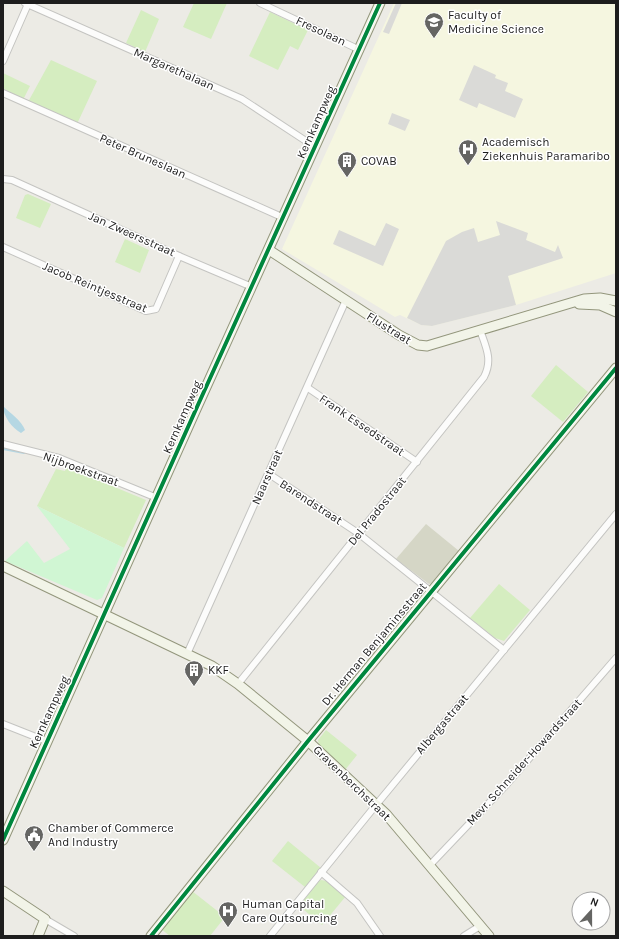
<svg xmlns="http://www.w3.org/2000/svg" width="619" height="939" font-family="Karla,sans-serif">
	<style>
		.education { fill: #f5f6e0 }
		.construction { fill: #d5d6c6 }
		.grass { fill: #d5edc0 }
		.park { fill: #d0f6d3 }
		.parking { fill: #dadad7 }
		.water { fill: #b5d7e3 }
		.lines { fill: none; stroke-linecap: round; stroke-linejoin: round }
		.stream { stroke: #b5d7e3; stroke-width: 2 }
		.street-casing { stroke: #c4c4c1; stroke-width: 8 }
		.secondary-casing { stroke: #93967c; stroke-width: 11 }
		.street { stroke: #fcfcfb; stroke-width: 6 }
		.secondary { stroke: #f2f4e8; stroke-width: 9 }
		.cycleway-casing { stroke: #fff; stroke-width: 6 }
		.cycleway { stroke: #00873e; stroke-width: 4 }
		.labels { text-anchor: middle; stroke-width: 3; stroke-linejoin: round; paint-order: stroke }
		.poi-label { font-size: 12px; fill: #1d1d1d; stroke: #fff; text-anchor: start }
		.street-label { font-size: 12px; fill: #1d1d1d; stroke: #fff }
	</style>
	<rect width="100%" height="100%" fill="#ecebe5"/>
	<polygon class="education" points="394,3 616,3 616,273 516,305 432,326 421,325 400,315 395,317 282,249"/>
	<polygon class="construction" points="426,524 459,551 433,583 429,584 396,559"/>
	<g class="grass">
		<polygon points="194,3 227,3 211,39 183,27"/>
		<polygon points="141,10 159,19 145,52 126,43"/>
		<polygon points="270,12 308,30 298,50 290,46 278,70 249,56"/>
		<polygon points="51,60 97,81 77,124 28,102"/>
		<polygon points="3,73 30,86 23,100 3,88"/>
		<polygon points="28,194 51,204 40,228 16,218 25,195"/>
		<polygon points="125,239 149,250 140,273 115,262"/>
		<polygon points="556,365 588,392 563,422 531,396"/>
		<polygon points="66,467 146,500 124,548 37,506 56,469 65,471"/>
		<polygon points="499,584 530,610 504,641 495,638 470,618"/>
		<polygon points="326,730 357,755 345,770 319,746 318,740"/>
		<polygon points="288,841 321,868 305,887 272,861"/>
		<polygon points="321,880 327,881 346,896 322,925 298,905 317,882"/>
		<polygon points="192,891 225,917 210,936 170,936 161,929"/>
	</g>
	<polygon class="park" points="37,506 124,548 102,598 97,600 5,561 27,541 44,563 70,549"/>
	<g class="parking">
		<polygon points="396,3 402,3 389,34 383,32"/>
		<polygon points="474,65 496,75 495,78 508,83 505,91 523,99 515,118 479,103 477,108 459,100"/>
		<polygon points="392,113 410,120 405,131 388,124"/>
		<polygon points="496,221 528,233 526,240 555,252 558,245 563,258 508,276 516,305 432,326 421,325 407,318 446,241 462,232 474,228 478,242 500,235"/>
		<polygon points="386,223 399,229 383,266 333,244 339,230 375,246"/>
	</g>
	<path class="water" d="M3 406C10 413 22 421 25 430L21 433C12 428 3 416 3 406Z"/>
	<g class="lines">
		<polyline class="stream" points="3,449 24,453"/>
		<g class="street-casing">
			<g id="street">
				<polyline points="25,3 242,99 315,147"/>
				<polyline points="260,3 360,50"/>
				<polyline points="3,61 28,4"/>
				<polyline points="3,93 284,218"/>
				<polyline points="3,179 12,180 179,256 252,287"/>
				<polyline points="3,247 146,311 156,309 179,256"/>
				<polyline points="308,388 417,462"/>
				<polyline points="3,444 59,458 157,498"/>
				<polyline points="269,474 358,533 504,650"/>
				<polyline points="187,654 346,300"/>
				<path d="M238 684 484 377C493 360 486 347 480 330"/>
				<polyline points="3,724 46,741"/>
				<polyline points="430,865 507,784 616,658"/>
				<polyline points="321,872 357,903 380,936"/>
				<polyline points="45,919 74,936"/>
				<polyline points="270,936 376,805 616,514"/>
				<polyline points="464,936 480,926"/>
			</g>
		</g>
		<g class="secondary-casing">
			<g id="secondary">
				<polyline points="269,250 399,335 418,345 427,346 584,299 600,298 616,301"/>
				<polyline points="579,304 600,305 616,312"/>
				<polyline points="3,566 212,666 238,684 308,741 386,814 489,936"/>
				<polyline points="3,840 197,407 380,3"/>
				<polyline points="3,891 45,919 38,936"/>
				<polyline points="151,936 308,741 616,368"/>
			</g>
		</g>
		<use href="#street" class="street"/>
		<use href="#secondary" class="secondary"/>
		<g class="cycleway-casing">
			<g id="cycleway">
				<polyline points="3,840 197,407 380,3"/>
				<polyline points="151,936 308,741 616,368"/>
			</g>
		</g>
		<use href="#cycleway" class="cycleway"/>
	</g>
	<defs>
		<g id="university-pin" transform="scale(1)"><path d="M0 17L-7.5 6A9.5 9.5 0 1 1 7.5 6Z" fill="#656563" stroke="#fff"/><path d="M0-5L7-2L0 1L-7-2ZM-4 1L0 2.5L4 1V4Q0 6-4 4Z" fill="#fff"/></g>
		<g id="hospital-pin" transform="scale(1)"><path d="M0 17L-7.5 6A9.5 9.5 0 1 1 7.5 6Z" fill="#656563" stroke="#fff"/><path d="M-5-5h3v3.5h4V-5h3V5h-3V1.5h-4V5h-3Z" fill="#fff"/></g>
		<g id="building-pin" transform="scale(1)"><path d="M0 17L-7.5 6A9.5 9.5 0 1 1 7.5 6Z" fill="#656563" stroke="#fff"/><path d="M-4-6H4V6H1V3H-1V6H-4ZM-2.5-4.3h1.7v1.8h-1.7ZM.8-4.3h1.7v1.8H.8ZM-2.5-1h1.7V.8h-1.7ZM.8-1h1.7V.8H.8Z" fill="#fff"/></g>
		<g id="civic-pin" transform="scale(1)"><path d="M0 17L-7.5 6A9.5 9.5 0 1 1 7.5 6Z" fill="#656563" stroke="#fff"/><path d="M-.6-6.5H3V-4.5H.6V-3L4-1V1h2V6H-6V1h2V-1L-.6-3ZM-1.2 2.5V6h2.4V2.5Z" fill="#fff"/></g>
	</defs>
	<g fill-rule="evenodd">
		<use href="#university-pin" x="434" y="22"/>
		<use href="#hospital-pin" x="468" y="149"/>
		<use href="#building-pin" x="347" y="161"/>
		<use href="#building-pin" x="194" y="670"/>
		<use href="#civic-pin" x="34" y="835"/>
		<use href="#hospital-pin" x="228" y="911"/>
	</g>
	<g class="labels">
		<g class="poi-label">
			<text x="448" y="19">Faculty of<tspan x="448" dy="14">Medicine Science</tspan></text>
			<text x="482" y="146">Academisch<tspan x="482" dy="14">Ziekenhuis Paramaribo</tspan></text>
			<text x="361" y="165">COVAB</text>
			<text x="208" y="674">KKF</text>
			<text x="48" y="832">Chamber of Commerce<tspan x="48" dy="14">And Industry</tspan></text>
			<text x="242" y="908">Human Capital<tspan x="242" dy="14">Care Outsourcing</tspan></text>
		</g>
		<g class="street-label">
			<text transform="translate(321 31) rotate(25)" y="4">Fresolaan</text>
			<text transform="translate(174 69) rotate(24)" y="4">Margarethalaan</text>
			<text transform="translate(316 122) rotate(-66)" y="4">Kernkampweg</text>
			<text transform="translate(143 156) rotate(24)" y="4">Peter Bruneslaan</text>
			<text transform="translate(132 234) rotate(24)" y="4">Jan Zweersstraat</text>
			<text transform="translate(95 287) rotate(23)" y="4">Jacob Reintjesstraat</text>
			<text transform="translate(389 328) rotate(32)" y="4">Flustraat</text>
			<text transform="translate(182 417) rotate(-66)" y="4">Kernkampweg</text>
			<text transform="translate(362 425) rotate(34)" y="4">Frank Essedstraat</text>
			<text transform="translate(81 469) rotate(20)" y="4">Nijbroekstraat</text>
			<text transform="translate(267 477) rotate(-66)" y="4">Naarstraat</text>
			<text transform="translate(311 502) rotate(33)" y="4">Barendstraat</text>
			<text transform="translate(377 511) rotate(-51)" y="4">Del Pradostraat</text>
			<text transform="translate(374 644) rotate(-50)" y="4">Dr. Herman Benjaminsstraat</text>
			<text transform="translate(49 712) rotate(-65)" y="4">Kernkampweg</text>
			<text transform="translate(442 724) rotate(-50)" y="4">Albergastraat</text>
			<text transform="translate(524 762) rotate(-48)" y="4">Mevr. Schneider-Howardstraat</text>
			<text transform="translate(352 783) rotate(44)" y="4">Gravenberchstraat</text>
		</g>
	</g>
	<rect width="619" height="939" fill="none" stroke="#1d1d1d" stroke-width="8"/>
	<g transform="translate(591 911) rotate(21)"><circle r="19" fill="#ffffff" stroke="#a5a5a5"/>
	<path d="M0-3L7 15L0 10L-7 15Z" fill="#656563"/>
	<text y="-6" font-size="11" font-weight="bold" text-anchor="middle" fill="#1d1d1d">N</text>
	</g>
</svg>
